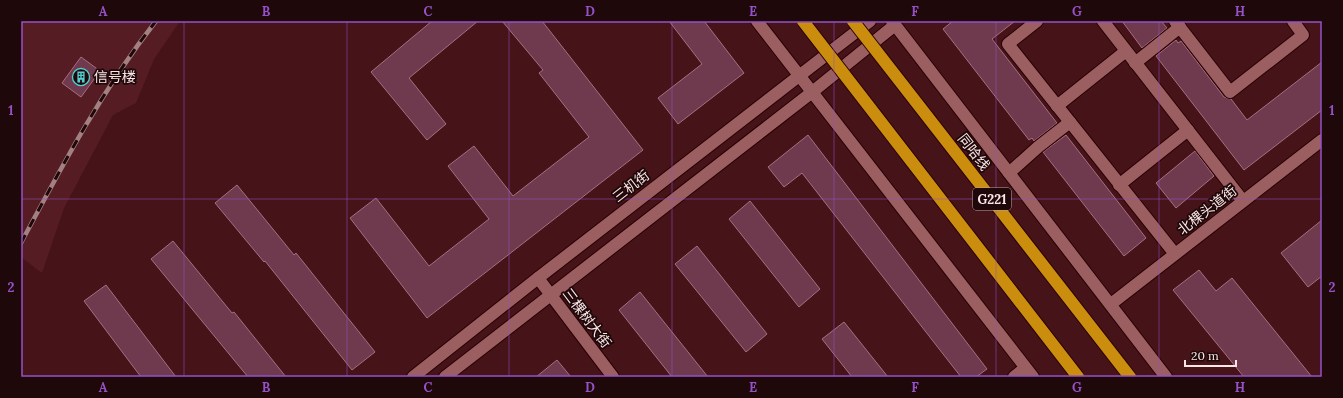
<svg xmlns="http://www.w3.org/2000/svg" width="1343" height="398" font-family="Lora,'Noto Sans SC',serif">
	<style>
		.built { fill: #561c23 }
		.building { fill: #6f3a4d; stroke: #a86e81 }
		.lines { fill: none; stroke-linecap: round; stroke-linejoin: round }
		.street-casing { stroke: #290004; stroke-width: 14 }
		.secondary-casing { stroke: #290004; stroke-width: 14 }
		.street { stroke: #9b5f61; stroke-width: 12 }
		.secondary { stroke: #9b5f61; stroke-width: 12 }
		.rail-casing { stroke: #a38082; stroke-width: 4.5 }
		.rail { stroke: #1e0809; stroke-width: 3; stroke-dasharray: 9; stroke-linecap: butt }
		.highway-bridge-casing { stroke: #290004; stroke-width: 14; stroke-linecap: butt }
		.highway-bridge { stroke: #ca8d0e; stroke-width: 12 }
		.grid { fill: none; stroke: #9551c7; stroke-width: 1; stroke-opacity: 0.55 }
		.labels { text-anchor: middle; stroke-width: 3.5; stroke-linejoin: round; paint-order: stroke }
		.shield { fill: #1e0809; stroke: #b9a3a4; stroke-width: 1 }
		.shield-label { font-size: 13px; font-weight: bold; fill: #fbe6e6 }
		.poi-label { font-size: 14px; fill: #fbe6e6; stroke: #1e0809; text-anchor: start }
		.street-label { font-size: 14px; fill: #fbe6e6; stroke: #1e0809 }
		.neatline { fill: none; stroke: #9551c7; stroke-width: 1.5 }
		.grid-label { font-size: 13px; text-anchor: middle; font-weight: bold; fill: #9551c7 }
	</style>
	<rect width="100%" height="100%" fill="#461318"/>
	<polygon class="built" points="21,21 180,21 154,59 136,103 113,115 64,208 42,273 21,257"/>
	<g class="building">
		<polygon points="432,21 478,21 409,78 446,124 427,140 371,72"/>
		<polygon points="502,21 542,21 643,150 427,318 350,218 376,198 429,266 489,219 448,166 474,146 513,196 589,137 539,73 543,70"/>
		<polygon points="669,21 704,21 744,73 678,124 658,98 702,64"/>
		<polygon points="953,21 1015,21 992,39 1057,123 1034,141 1032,138 1029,140 943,29"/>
		<polygon points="1122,21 1161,21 1167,28 1142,48"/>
		<polygon points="1176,40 1178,43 1181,41 1224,97 1231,99 1247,120 1322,62 1322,110 1244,170 1156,56"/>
		<polygon points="81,57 100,71 81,97 62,83"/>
		<polygon points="808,135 987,369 976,377 961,377 802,173 784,187 768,167"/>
		<polygon points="1066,135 1146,238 1124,256 1043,152"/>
		<polygon points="1195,151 1214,176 1176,208 1156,183"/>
		<polygon points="237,185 294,255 296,253 375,352 352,370 265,261 264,262 215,203"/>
		<polygon points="750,201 820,289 799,307 729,219"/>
		<polygon points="1322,220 1322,276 1308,287 1281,253"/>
		<polygon points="173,241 232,313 234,312 286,377 248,377 151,259"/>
		<polygon points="697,246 767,334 746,352 675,264"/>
		<polygon points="1199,270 1216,291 1232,278 1312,377 1244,377 1173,290"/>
		<polygon points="106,285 176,377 141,377 84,301"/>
		<polygon points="640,292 708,377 672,377 619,310"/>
		<polygon points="844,322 888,377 852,377 822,339"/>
		<polygon points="557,360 571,377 536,377"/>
	</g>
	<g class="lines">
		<g class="street-casing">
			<g id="street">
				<polyline points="1037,21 1008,44 1175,254"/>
				<polyline points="1103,21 1243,201"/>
				<polyline points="1175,21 1230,92 1303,35 1293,21"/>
				<polyline points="1135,63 1180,27"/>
				<polyline points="1057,106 1126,51"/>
				<polyline points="1009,173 1038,147 1070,122"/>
				<polyline points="1119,185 1188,130"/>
				<polyline points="1111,304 1322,140"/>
				<polyline points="1014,377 1025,368"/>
			</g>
		</g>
		<g class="secondary-casing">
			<g id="secondary">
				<polyline points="757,21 1033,377"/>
				<polyline points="892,21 1166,377"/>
				<polyline points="538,278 613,377"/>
				<polyline points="413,377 538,278 870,21"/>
				<polyline points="445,377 811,93 895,25"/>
			</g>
		</g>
		<use href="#street" class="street"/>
		<use href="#secondary" class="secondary"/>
		<g class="rail-casing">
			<path id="rail" d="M21 243C62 166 102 90 156 21"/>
		</g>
		<use href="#rail" class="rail"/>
		<g class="highway-bridge-casing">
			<g id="highway-bridge">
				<polyline points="803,21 1078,377"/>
				<polyline points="853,21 1130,377"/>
			</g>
		</g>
		<use href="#highway-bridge" class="highway-bridge"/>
	</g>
	<path class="grid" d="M184 21V377M347 21V377M509 21V377M672 21V377M834 21V377M996 21V377M1159 21V377M21 199H1322"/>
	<defs>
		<g id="building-ring" transform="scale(0.9)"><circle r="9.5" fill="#1e0809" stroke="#52cdd0" stroke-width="1.5"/><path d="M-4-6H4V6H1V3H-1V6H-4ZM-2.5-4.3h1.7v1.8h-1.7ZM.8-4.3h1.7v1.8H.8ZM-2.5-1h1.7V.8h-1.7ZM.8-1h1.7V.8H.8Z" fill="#52cdd0"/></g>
	</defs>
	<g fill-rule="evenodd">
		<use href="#building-ring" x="81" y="77"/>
	</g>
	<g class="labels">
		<rect class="shield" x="973" y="188" width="38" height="22" rx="3"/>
		<g class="shield-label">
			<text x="992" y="204">G221</text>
		</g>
		<g class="poi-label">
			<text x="94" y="82">信号楼</text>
		</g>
		<g class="street-label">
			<text transform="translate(974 152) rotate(52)" y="5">同哈线</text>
			<text transform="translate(631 186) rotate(-38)" y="5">三机街</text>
			<text transform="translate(1207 210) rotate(-38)" y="5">北棵头道街</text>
			<text transform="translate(587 318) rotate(53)" y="5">三棵树大街</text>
		</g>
	</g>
	<rect width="1343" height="398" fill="none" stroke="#1e0809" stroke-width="44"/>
	<path d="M1185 360v6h51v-6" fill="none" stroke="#fbe6e6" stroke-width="2"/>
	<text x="1191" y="360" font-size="12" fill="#fbe6e6" stroke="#1e0809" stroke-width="3" paint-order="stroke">20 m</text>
	<rect x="22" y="22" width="1299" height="354" class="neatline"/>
	<g class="grid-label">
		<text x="103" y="16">A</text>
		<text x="266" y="16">B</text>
		<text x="428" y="16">C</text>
		<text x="590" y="16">D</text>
		<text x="753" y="16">E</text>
		<text x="915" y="16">F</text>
		<text x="1077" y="16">G</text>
		<text x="1240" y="16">H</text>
		<text x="11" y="115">1</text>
		<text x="1332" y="115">1</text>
		<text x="11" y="292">2</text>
		<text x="1332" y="292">2</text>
		<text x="103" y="392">A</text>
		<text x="266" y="392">B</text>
		<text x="428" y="392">C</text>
		<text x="590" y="392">D</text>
		<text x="753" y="392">E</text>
		<text x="915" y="392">F</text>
		<text x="1077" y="392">G</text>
		<text x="1240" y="392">H</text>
	</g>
</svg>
